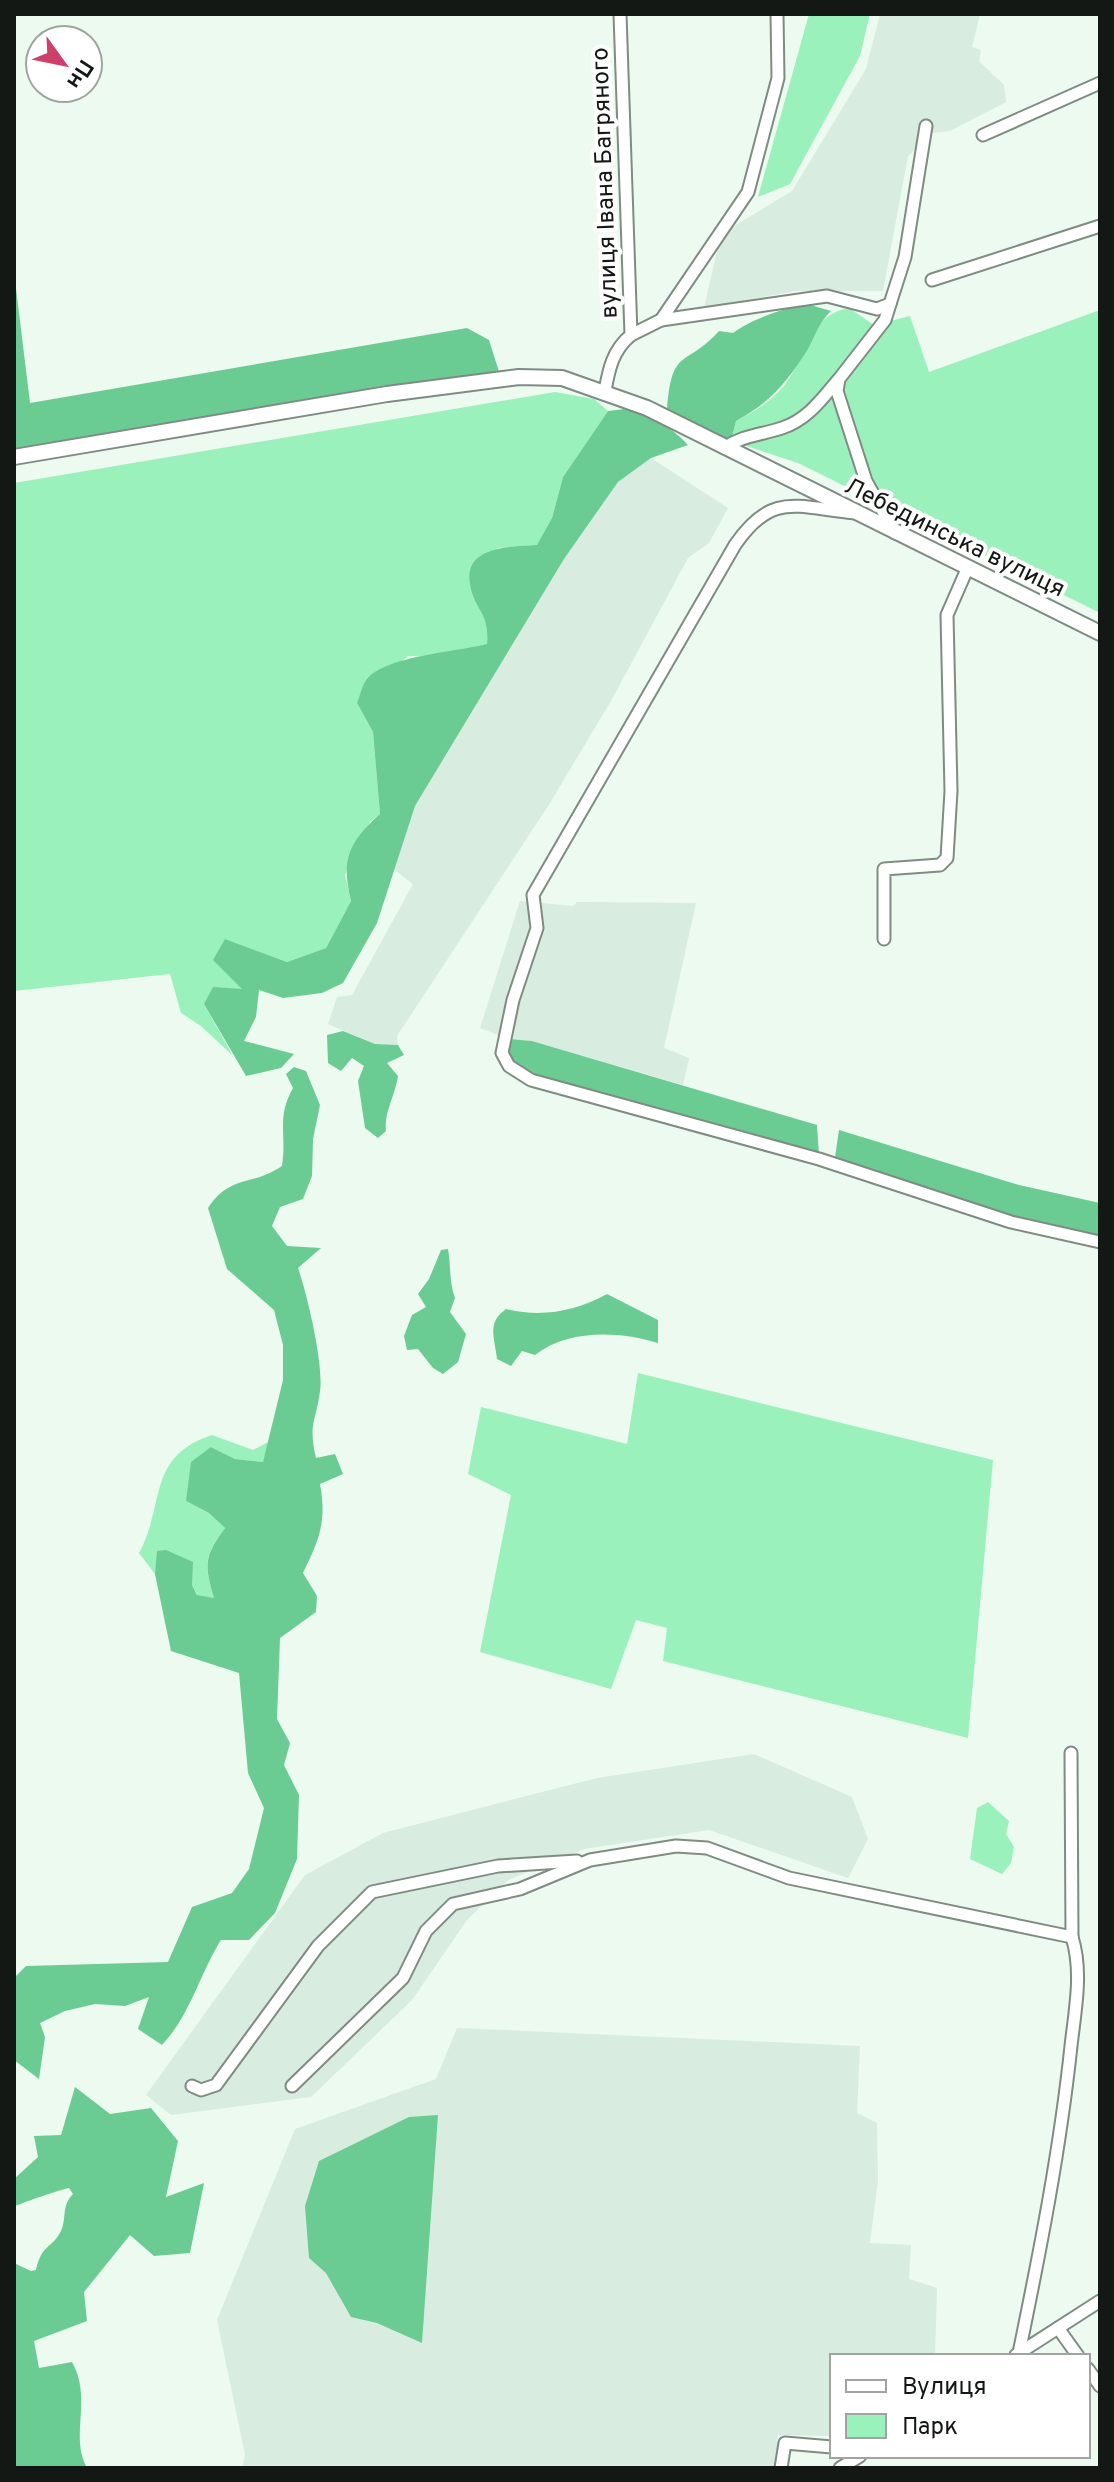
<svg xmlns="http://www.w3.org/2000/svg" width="1114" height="2482" font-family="Overpass,sans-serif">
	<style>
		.built { fill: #d8ecdf }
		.green { fill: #9bf1bc }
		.forest { fill: #6acc93 }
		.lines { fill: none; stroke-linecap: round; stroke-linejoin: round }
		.minor-casing { stroke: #7f8b83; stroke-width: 15 }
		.tertiary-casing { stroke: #7f8b83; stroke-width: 18 }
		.minor { stroke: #fff; stroke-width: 11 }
		.tertiary { stroke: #fff; stroke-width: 14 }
		.labels { text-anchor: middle; stroke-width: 8; stroke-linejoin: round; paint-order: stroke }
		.street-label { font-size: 24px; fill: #141815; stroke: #fff }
	</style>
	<rect width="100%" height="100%" fill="#ecfaf0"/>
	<g class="built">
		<polygon points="880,14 980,14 972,47 981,50 979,61 1004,85 1006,102 950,131 932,133 908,156 883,291 796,291 704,308 721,234 792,191 866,69"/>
		<polygon points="651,458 728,508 709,543 688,558 611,701 550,803 397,1036 398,1045 375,1044 328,1024 337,997 352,995 413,884 392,868 415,806 564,559 618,482"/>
		<polygon points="520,901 573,906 577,902 696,903 664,1048 689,1058 683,1085 532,1041 509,1039 480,1028"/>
		<polygon points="754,1754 852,1797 868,1839 848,1878 709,1830 584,1849 508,1880 467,1920 412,2000 311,2097 171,2115 146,2095 305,1875 383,1833 597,1778"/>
		<polygon points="457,2028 860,2046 857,2113 877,2123 878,2180 870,2243 911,2245 909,2279 937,2288 935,2356 832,2356 832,2436 778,2435 775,2468 242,2468 245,2455 217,2320 295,2129 436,2079"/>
	</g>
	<g class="green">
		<polygon points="809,14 870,14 860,56 790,184 758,197"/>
		<path d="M849 308 874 325 910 316 929 372 1100 310V613L798 463 731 441 736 421C754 412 770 402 783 387 808 357 808 315 849 308Z"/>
		<polygon points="555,392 594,399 608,411 563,477 552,518 537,546 498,548 470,583 489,625 487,645 432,657 408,656 357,703 373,732 380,814 370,822 345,875 351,901 326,948 287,962 225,939 243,989 204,1004 233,1056 201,1026 181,1013 170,974 14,991 14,483"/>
		<polygon points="638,1373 993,1460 968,1738 663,1661 667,1628 636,1620 611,1689 480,1652 511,1495 468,1474 481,1407 627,1444"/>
		<path d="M212 1435 253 1450 270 1441 263 1462 235 1459 211 1447 186 1501 209 1513 225 1528C204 1556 203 1565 215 1598L198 1596 192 1585 158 1551 155 1574 139 1553C166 1504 146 1457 212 1435Z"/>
		<polygon points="988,1802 1009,1821 1006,1834 1014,1847 1011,1863 1002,1874 970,1859 977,1808"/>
	</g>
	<g class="forest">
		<polygon points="14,272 30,403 467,328 489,340 501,378 14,457"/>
		<path d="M807 304 831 311C818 324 816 334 808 349 788 381 770 403 736 421L731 441 697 430 667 410C672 346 684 369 719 331L733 333C750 320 786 307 807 304Z"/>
		<path d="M625 409C649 416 671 426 688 445L651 458 618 482 564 559 415 806 377 923 343 983 322 993 283 998 259 990 256 1017 244 1041 294 1054 281 1068 246 1076 204 1004 213 987 242 989 213 960 225 939 287 962 326 948 351 901C341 860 348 843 380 814L373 732 357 703C360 696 362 685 367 679 386 656 456 652 487 644 490 612 474 610 470 584 463 545 513 547 537 545L552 518 563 477 608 411Z"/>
		<path d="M343 1031 375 1044 398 1045 404 1055 387 1063 398 1076C395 1096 384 1112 386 1131L378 1138 365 1128 358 1081 364 1066 352 1058 341 1071 328 1063 327 1035Z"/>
		<polygon points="509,1039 532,1041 817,1125 819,1155 533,1077 507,1056"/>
		<path d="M294 1067 306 1071 320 1105 313 1139 312 1176 303 1199 280 1207 272 1226 287 1246 321 1248 298 1268C307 1294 324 1365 320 1391 316 1422 308 1424 316 1458L335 1454 343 1474 320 1484C327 1522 319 1540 303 1573L317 1596 316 1612 280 1638 277 1719 290 1743 284 1765 299 1795 297 1859 275 1913 249 1940H221C199 1975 191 2014 162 2045L138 2029 149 1997 125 2006 95 2004 65 2011 40 2023 45 2037 39 2079 14 2060V1978L26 1966 168 1962 192 1907 232 1893 249 1869 264 1808 248 1773 239 1673 171 1651 155 1574 157 1551 166 1550 193 1562 192 1585 197 1595 214 1598C204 1564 204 1557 225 1528L209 1513 186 1501 191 1462 211 1447 235 1459 263 1462 283 1380V1345L274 1310 227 1269 208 1208C231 1174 251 1187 282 1166 287 1134 276 1118 293 1088L286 1074Z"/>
		<polygon points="839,1130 1019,1185 1100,1203 1100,1242 1011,1222 834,1164"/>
		<path d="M448 1249C451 1266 449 1282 455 1298L450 1312 466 1334 458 1362 443 1374 433 1368 418 1349 407 1350 404 1336 412 1315 426 1307 418 1294 429 1279 441 1250Z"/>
		<path d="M607 1294 658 1320V1343C619 1331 568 1329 535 1355L522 1351 511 1366 497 1359C495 1338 486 1323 506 1309 542 1318 576 1311 607 1294Z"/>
		<path d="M75 2087 110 2114 151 2108 178 2141 166 2197 204 2183 190 2253 154 2256 130 2235 84 2292 87 2321 34 2341 39 2368 72 2362C93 2400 69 2435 87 2468H14V2263L31 2271 36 2270C42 2243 52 2249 61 2231 67 2218 61 2206 73 2194L69 2188C66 2188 17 2204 14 2207V2179L38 2157 34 2136 61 2135Z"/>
		<polygon points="438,2115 422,2343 377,2323 351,2317 326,2273 309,2258 305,2206 319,2161 409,2117"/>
	</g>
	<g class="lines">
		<g class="minor-casing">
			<g id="minor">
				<polyline points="983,135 1100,83"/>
				<polyline points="932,280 1100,226"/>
				<polyline points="890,304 885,320 839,379 837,391 866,481 895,533"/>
				<polyline points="661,320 827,296 877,309 890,304 905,257 926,126"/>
				<polyline points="631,335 661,320 748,192 778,78 777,14"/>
				<path d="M605 391C609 368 613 350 631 335L620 14"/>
				<path d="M724 448C743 435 761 435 782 428 807 420 822 399 838 380"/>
				<path d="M856 513C797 508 773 490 735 545L533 895 537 928 513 1000 502 1053 509 1066 531 1080 819 1159 1011 1222 1100 1242"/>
				<polyline points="884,939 884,869 940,865 947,858 951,791 947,615 968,567"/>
				<polyline points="192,2086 201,2090 216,2085 318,1946 372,1892 498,1866 577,1861"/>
				<polyline points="292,2086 403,1978 426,1931 453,1904 520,1889 590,1860 676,1846 707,1848 789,1878 1072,1937"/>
				<polyline points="1058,2328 1078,2356"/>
				<path d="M1019 2353C1040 2251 1060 2150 1071 2046 1075 2010 1083 1972 1072 1937L1071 1753"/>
				<polyline points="1016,2355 1100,2301"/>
				<polyline points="1088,2369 1100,2386"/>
				<polyline points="781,2468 785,2443 832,2447"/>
				<polyline points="840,2468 860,2456"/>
			</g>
		</g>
		<g class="tertiary-casing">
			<polyline id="tertiary" points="14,457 387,394 519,377 562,378 647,408 1100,633"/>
		</g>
		<use href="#minor" class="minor"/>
		<use href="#tertiary" class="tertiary"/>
	</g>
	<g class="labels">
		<g class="street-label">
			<text transform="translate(604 183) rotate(-92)" y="8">вулиця Івана Багряного</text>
			<text transform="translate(955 537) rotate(26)" y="8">Лебединська вулиця</text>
		</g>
	</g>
	<rect width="1114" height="2482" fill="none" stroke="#141815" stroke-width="32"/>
	<rect x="830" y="2354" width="260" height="104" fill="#ffffff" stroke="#a1a3a1" stroke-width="2"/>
	<rect x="846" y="2380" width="40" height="12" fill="#ffffff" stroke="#a1a3a1" stroke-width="2"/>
	<text x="902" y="2394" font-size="24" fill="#141815">Вулиця</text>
	<rect x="846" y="2414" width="40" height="24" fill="#9bf1bc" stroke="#a1a3a1" stroke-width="2"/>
	<text x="902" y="2434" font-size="24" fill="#141815">Парк</text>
	<g transform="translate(64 64) rotate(123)"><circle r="38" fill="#ffffff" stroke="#a1a3a1" stroke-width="2"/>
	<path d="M0-6L14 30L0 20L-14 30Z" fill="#cd406b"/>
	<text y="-12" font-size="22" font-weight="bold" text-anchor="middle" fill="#141815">Пн</text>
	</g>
</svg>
